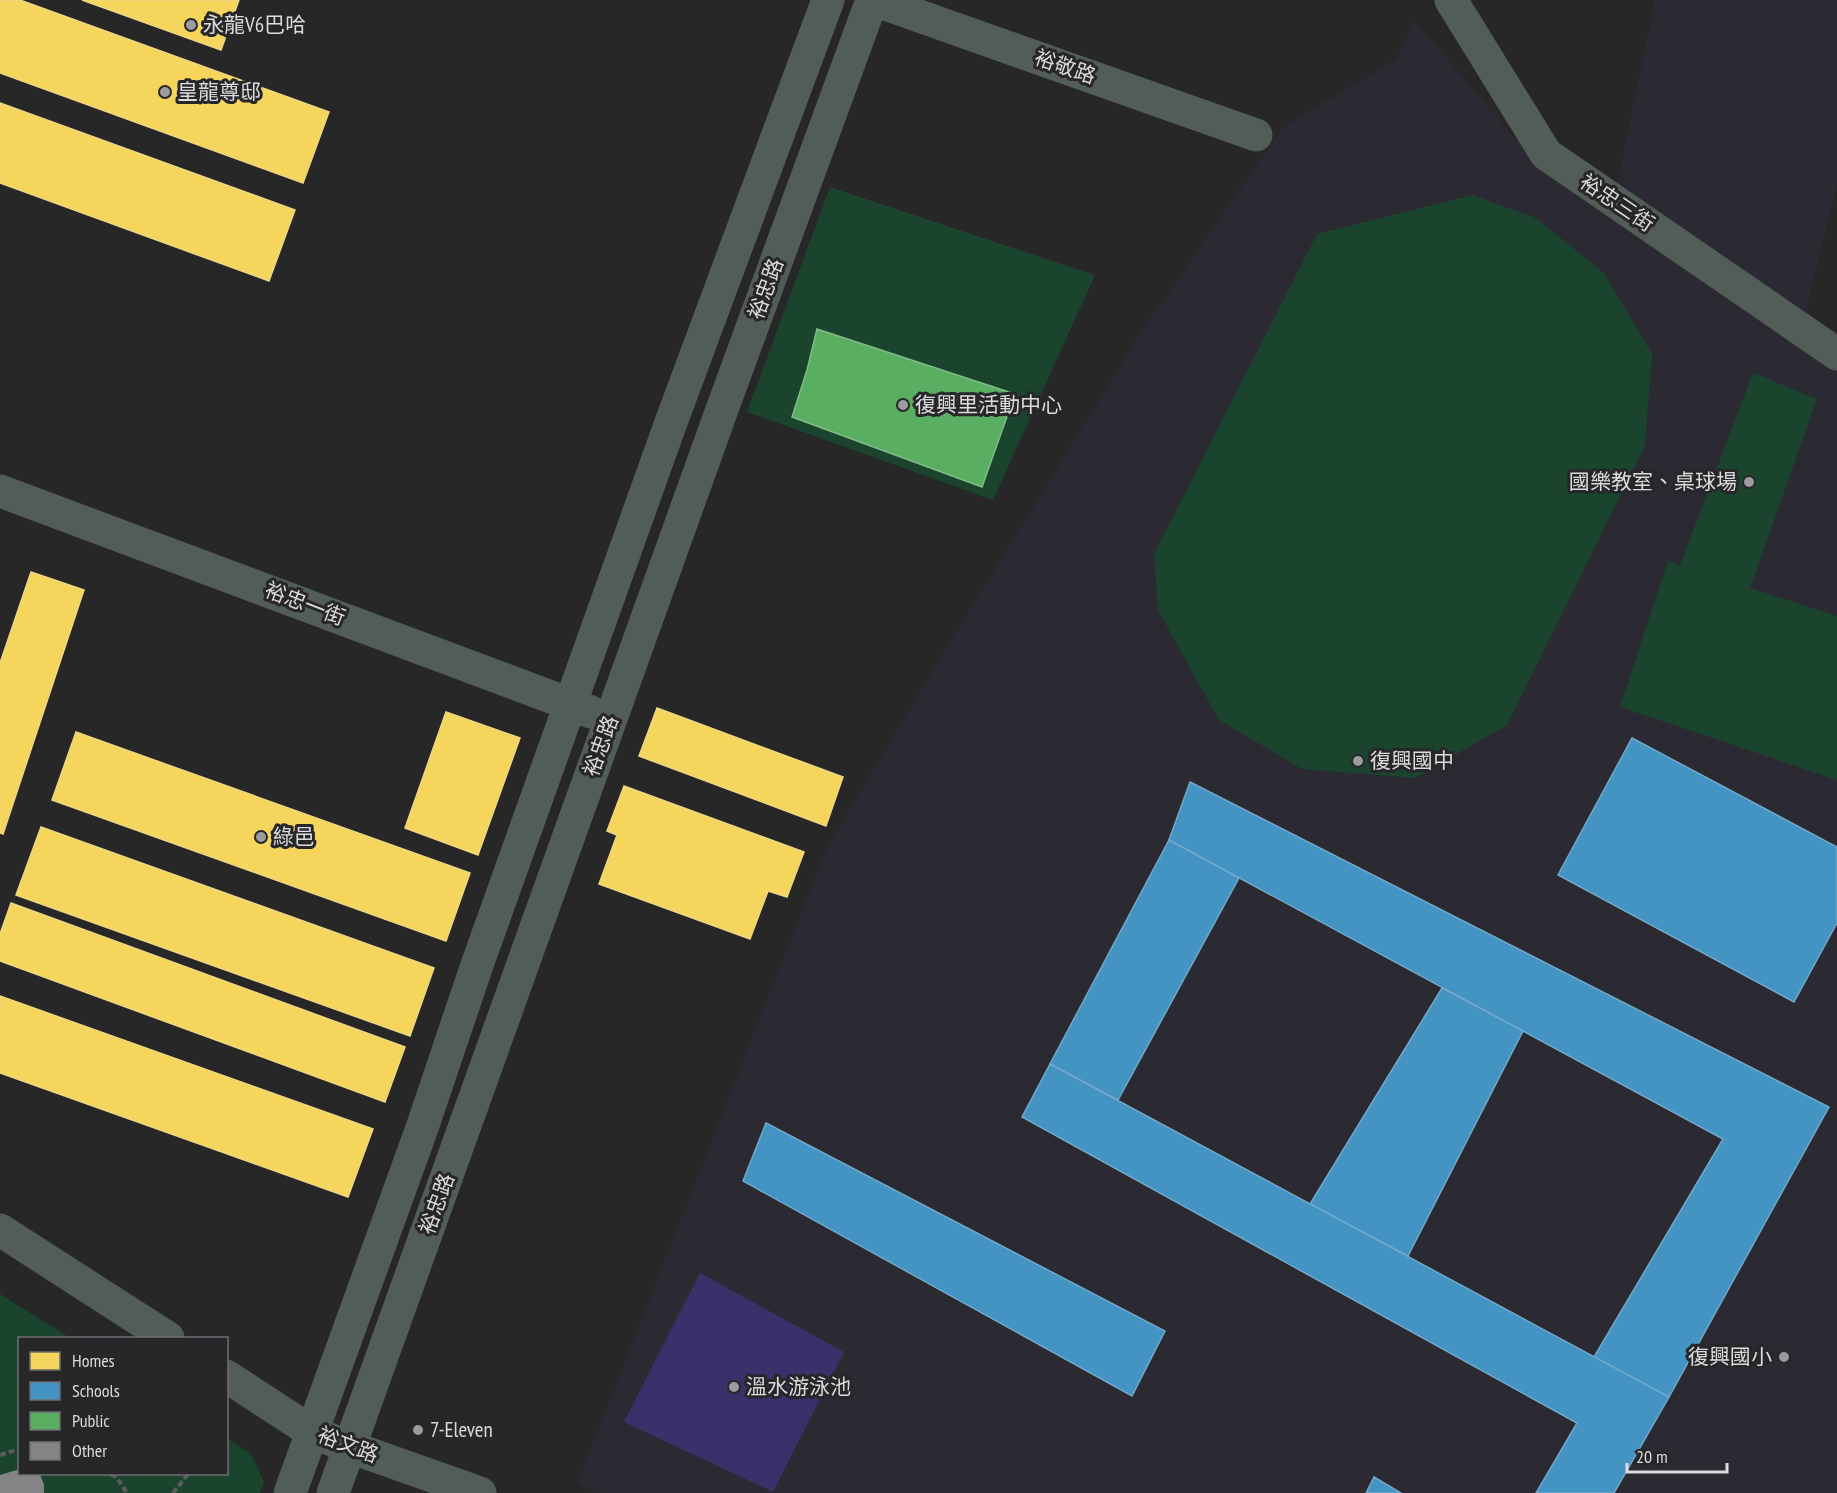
<svg xmlns="http://www.w3.org/2000/svg" width="1837" height="1493" font-family="'PT Sans Narrow','Noto Sans TC',sans-serif">
	<style>
		.built { fill: #2b2a32 }
		.green { fill: #1a442e }
		.water { fill: #3b306a }
		.homes { fill: #f6d55c; stroke: #eed783; stroke-width: 1.5 }
		.schools { fill: #4393c3; stroke: #71a9cb; stroke-width: 1.5 }
		.public { fill: #5aae61; stroke: #81bc86; stroke-width: 1.5 }
		.building { fill: #848486 }
		.lines { fill: none; stroke-linecap: round; stroke-linejoin: round }
		.path { stroke: #595e5c; stroke-width: 4; stroke-dasharray: 6 3; stroke-linecap: butt }
		.minor { stroke: #535d57; stroke-width: 33 }
		.poi-dot { fill: #9c9c9e; stroke: #272629; stroke-width: 2 }
		.labels { text-anchor: middle; stroke-width: 6; stroke-linejoin: round; paint-order: stroke }
		.poi-label { font-size: 21px; fill: #dbdbdd; stroke: #272629; text-anchor: start }
		.street-label { font-size: 21px; fill: #dbdbdd; stroke: #272629 }
	</style>
	<rect width="100%" height="100%" fill="#272728"/>
	<g class="built">
		<polygon points="1655,0 1837,0 1837,186 1805,314 1617,185"/>
		<polygon points="1414,20 1539,166 1837,365 1837,1493 602,1493 577,1484 826,850 932,672 1140,334 1284,126 1397,59"/>
	</g>
	<g class="green">
		<polygon points="830,187 1095,275 993,500 747,412"/>
		<polygon points="1473,195 1536,218 1604,273 1652,354 1645,446 1507,725 1415,778 1302,769 1219,720 1158,610 1154,554 1317,234"/>
		<polygon points="1753,373 1817,399 1750,588 1837,616 1837,780 1620,707 1668,561 1680,565"/>
		<polygon points="0,1294 70,1338 20,1338 20,1474 226,1474 227,1438 251,1454 264,1482 260,1493 0,1493"/>
	</g>
	<polygon class="water" points="700,1273 844,1352 773,1492 624,1422"/>
	<g class="homes">
		<polygon points="0,0 20,0 329,112 303,183 0,73"/>
		<polygon points="82,0 239,0 221,50"/>
		<polygon points="0,103 295,210 269,281 0,183"/>
		<polygon points="31,572 84,590 3,834 0,833 0,663"/>
		<polygon points="657,708 843,777 826,826 639,756"/>
		<polygon points="446,712 520,738 478,855 405,828"/>
		<polygon points="76,732 470,873 446,941 52,800"/>
		<polygon points="624,786 804,852 787,897 768,891 750,939 599,884 617,835 607,831"/>
		<polygon points="41,827 434,968 410,1036 16,895"/>
		<polygon points="11,903 405,1047 385,1102 0,961 0,934"/>
		<polygon points="0,996 373,1129 348,1197 0,1073"/>
	</g>
	<g class="schools">
		<polygon points="1632,738 1837,847 1837,923 1794,1002 1558,875"/>
		<polygon points="1190,782 1829,1107 1669,1397 1594,1357 1723,1139 1169,840"/>
		<polygon points="1169,840 1239,878 1118,1100 1050,1064"/>
		<polygon points="1442,988 1523,1031 1408,1256 1310,1204"/>
		<polygon points="1050,1064 1669,1397 1614,1493 1536,1493 1577,1423 1022,1117"/>
		<polygon points="766,1123 1165,1331 1132,1396 743,1181"/>
		<polygon points="1374,1477 1401,1493 1366,1493"/>
	</g>
	<polygon class="public" points="817,329 1015,394 982,487 792,417 807,370"/>
	<polygon class="building" points="20,1469 20,1474 40,1474 44,1485 44,1493 0,1493 0,1475"/>
	<g class="lines">
		<g class="path">
			<polyline points="0,1455 20,1449"/>
			<polyline points="111,1474 117,1478 127,1493"/>
			<polyline points="173,1493 188,1474"/>
		</g>
		<g class="minor">
			<polyline points="874,0 1256,135"/>
			<polyline points="1451,0 1546,154 1837,354"/>
			<polyline points="0,491 591,712"/>
			<polyline points="0,1230 168,1338"/>
			<polyline points="226,1376 312,1432 350,1447 480,1493"/>
			<polyline points="290,1493 422,1128 477,965 670,425 828,0"/>
			<polyline points="333,1493 720,415 872,0"/>
		</g>
	</g>
	<g class="poi-dot">
		<circle cx="191" cy="25" r="6"/>
		<circle cx="165" cy="92" r="6"/>
		<circle cx="903" cy="405" r="6"/>
		<circle cx="1749" cy="482" r="6"/>
		<circle cx="1358" cy="761" r="6"/>
		<circle cx="261" cy="837" r="6"/>
		<circle cx="1784" cy="1357" r="6"/>
		<circle cx="734" cy="1387" r="6"/>
		<circle cx="418" cy="1430" r="6"/>
	</g>
	<g class="labels">
		<g class="poi-label">
			<text x="203" y="32">永龍V6巴哈</text>
			<text x="177" y="99">皇龍尊邸</text>
			<text x="915" y="412">復興里活動中心</text>
			<text x="1737" y="489" text-anchor="end">國樂教室、桌球場</text>
			<text x="1370" y="768">復興國中</text>
			<text x="273" y="844">綠邑</text>
			<text x="1772" y="1364" text-anchor="end">復興國小</text>
			<text x="746" y="1394">溫水游泳池</text>
			<text x="430" y="1437">7-Eleven</text>
		</g>
		<g class="street-label">
			<text transform="translate(1065 67) rotate(19)" y="7">裕敬路</text>
			<text transform="translate(1617 203) rotate(34)" y="7">裕忠三街</text>
			<text transform="translate(766 289) rotate(-70)" y="7">裕忠路</text>
			<text transform="translate(305 604) rotate(21)" y="7">裕忠一街</text>
			<text transform="translate(601 746) rotate(-70)" y="7">裕忠路</text>
			<text transform="translate(437 1204) rotate(-70)" y="7">裕忠路</text>
			<text transform="translate(348 1445) rotate(21)" y="7">裕文路</text>
		</g>
	</g>
	<rect x="18" y="1337" width="210" height="138" fill="#272629" stroke="#6f6e71" stroke-width="1.5"/>
	<rect x="30" y="1352" width="30" height="18" fill="#f6d55c" stroke="#6f6e71" stroke-width="1.5"/>
	<text x="72" y="1367" font-size="18" fill="#dbdbdd">Homes</text>
	<rect x="30" y="1382" width="30" height="18" fill="#4393c3" stroke="#6f6e71" stroke-width="1.5"/>
	<text x="72" y="1397" font-size="18" fill="#dbdbdd">Schools</text>
	<rect x="30" y="1412" width="30" height="18" fill="#5aae61" stroke="#6f6e71" stroke-width="1.5"/>
	<text x="72" y="1427" font-size="18" fill="#dbdbdd">Public</text>
	<rect x="30" y="1442" width="30" height="18" fill="#848486" stroke="#6f6e71" stroke-width="1.5"/>
	<text x="72" y="1457" font-size="18" fill="#dbdbdd">Other</text>
	<path d="M1627 1463v9h100v-9" fill="none" stroke="#dbdbdd" stroke-width="3"/>
	<text x="1636" y="1463" font-size="18" fill="#dbdbdd" stroke="#272629" stroke-width="4.5" paint-order="stroke">20 m</text>
</svg>
